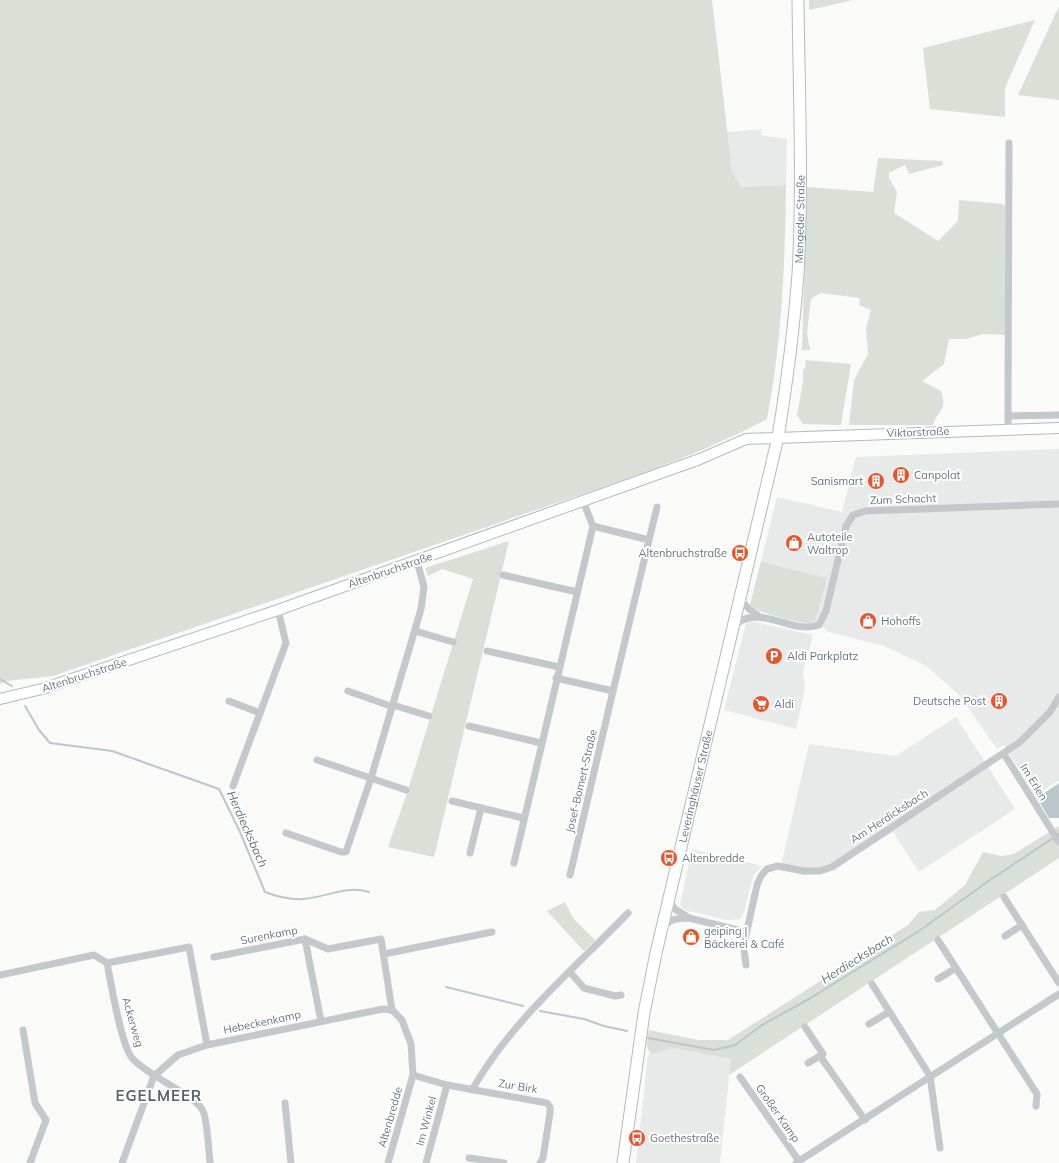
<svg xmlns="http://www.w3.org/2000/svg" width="1059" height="1163" font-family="Mulish,sans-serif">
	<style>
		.built { fill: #e8e9e9 }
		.green { fill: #dadfd7 }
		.water { fill: #bbc7cb }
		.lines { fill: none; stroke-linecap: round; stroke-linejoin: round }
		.stream { stroke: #bbc7cb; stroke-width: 2 }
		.secondary-casing { stroke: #b3babf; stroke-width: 12 }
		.primary-casing { stroke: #b5babe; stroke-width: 13 }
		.street { stroke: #c3c8cc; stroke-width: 7 }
		.secondary { stroke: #fff; stroke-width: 10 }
		.primary { stroke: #fff; stroke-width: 11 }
		.labels { text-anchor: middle; stroke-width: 4; stroke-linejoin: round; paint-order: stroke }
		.street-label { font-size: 11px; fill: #657683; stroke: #fff }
		.poi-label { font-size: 11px; fill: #657683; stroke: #fff; text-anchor: start }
		.water-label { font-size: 12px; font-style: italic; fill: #60757c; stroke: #fff }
		.district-label { font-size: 15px; font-weight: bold; letter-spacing: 1px; fill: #57646e; stroke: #fff }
	</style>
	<rect width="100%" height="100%" fill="#fafaf8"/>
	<g class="built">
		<polygon points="761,129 761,135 787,139 786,185 741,187 732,172 727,132"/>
		<polygon points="1059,449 1059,780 1035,796 1004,745 997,749 959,695 926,666 884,646 825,631 825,628 759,611 750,605 777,497 842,512 856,457"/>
		<polygon points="751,621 813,635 803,672 805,688 796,729 724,710 746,623"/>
		<polygon points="956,717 1015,809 919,872 893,832 830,871 805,875 780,870 809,744 896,756"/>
		<polygon points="692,849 762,866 753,876 744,913 740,919 727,920 688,911 682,908 680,905"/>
		<polygon points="673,1048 731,1059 720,1163 636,1163 648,1055 654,1052"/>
	</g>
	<g class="green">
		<path d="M0 0H712L732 172 741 187 786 185C785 264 782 341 767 419 685 463 593 490 504 521 354 573 203 624 53 676L7 681 0 684Z"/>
		<polygon points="809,0 853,0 809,10"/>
		<polygon points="1059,6 1059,100 1018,95"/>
		<polygon points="1035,20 1005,88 1005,117 930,109 923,48"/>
		<path d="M878 158 942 161 943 165 909 174 905 165 889 173V178L897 192 894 213 938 241 958 221 959 200 1002 204 1005 206 1006 335 983 334 966 339H949L944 364 922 381 941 391C948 411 937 410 933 425H849L854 380 868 354 866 329 871 310 859 305 860 298 820 293 811 299 807 333 810 350H802L807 187 873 192Z"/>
		<polygon points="805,360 851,364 841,425 803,424 797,415 803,382 803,371 806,365"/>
		<polygon points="509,541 434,857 388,847 407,793 473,579 442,569 428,576 425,568"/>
		<path d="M761 562 827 578 816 619C814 621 811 623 808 623 798 623 754 612 750 605Z"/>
		<path d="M1059 826V858L729 1075 731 1059 673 1048 651 1054C644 1047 648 1038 649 1030L698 1040H728L908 925 919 912 935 910 965 885 983 852 1001 856 1014 854Z"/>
		<polygon points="565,902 573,918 595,940 584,951 547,911"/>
	</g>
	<polygon class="water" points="1059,783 1059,818 1049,818 1037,798"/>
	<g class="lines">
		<g class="stream">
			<polyline points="0,679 12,686"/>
			<path d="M25 706 39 730 50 743 112 751 219 789 240 832 265 892C278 897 290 900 304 899 327 897 345 885 369 892"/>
			<polyline points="446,987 523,1006"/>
			<polyline points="540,1011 584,1019 604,1026 627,1031"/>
			<polyline points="648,1038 714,1050 735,1045 762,1025 809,999 919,931 990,880 1059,834"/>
		</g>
		<g class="secondary-casing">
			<polyline id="secondary" points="0,699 42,689 278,610 700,459 746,439 1059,428"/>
		</g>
		<g class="primary-casing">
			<g id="primary">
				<path id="s1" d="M623 1163 644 1013 656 953 778 437C787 382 794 328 798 274 803 183 799 91 798 0"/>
			</g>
		</g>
		<g class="street">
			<polyline points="1008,416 1009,143"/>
			<polyline points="1008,429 1008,416 1059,415"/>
			<polyline points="649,540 657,507"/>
			<polyline points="503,575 577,592"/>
			<polyline points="740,599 749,609 760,617"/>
			<path d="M734 625C738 623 743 619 748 618 772 613 795 633 819 625L826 611 846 526 853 515 866 511 1059 504"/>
			<polyline points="415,631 453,642"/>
			<polyline points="487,651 559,667"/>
			<polyline points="556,678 613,691 649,540 593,526"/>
			<polyline points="348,691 393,707"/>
			<polyline points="229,701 260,713"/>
			<polyline points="393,705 429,716"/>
			<polyline points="469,726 541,743"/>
			<polyline points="1004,754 1059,842"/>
			<polyline points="317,760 406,790"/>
			<polyline points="233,786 286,643 278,610"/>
			<polyline points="452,801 523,818"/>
			<polyline points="286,833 341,852 346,852 371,778 421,609 424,587 417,561"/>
			<polyline points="470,853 481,808"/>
			<polyline points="514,863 593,526 583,501"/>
			<polyline points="570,875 613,691"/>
			<polyline points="1004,897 1059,983"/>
			<polyline points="668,899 675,909 689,918 746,932"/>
			<path d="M664 928C669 918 678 919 689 918"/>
			<polyline points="1005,936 1022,925"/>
			<polyline points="305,939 321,1021"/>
			<polyline points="938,940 1037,1094 1036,1106"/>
			<polyline points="384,954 492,932"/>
			<polyline points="214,957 305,939 328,949 381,939 392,1010 402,1020 411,1044 413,1075 388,1163"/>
			<polyline points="107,963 189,947 207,1045"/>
			<polyline points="746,965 744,950 746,935 757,885 761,876 767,869 778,866 804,871 820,871 832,867 1020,742 1050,712 1059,697"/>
			<polyline points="570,972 584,988 615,996 621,995"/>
			<path d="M0 975 94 955 107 963C111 983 121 1045 132 1058 147 1076 196 1095 203 1111 207 1119 209 1152 210 1163"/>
			<polyline points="938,979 956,968"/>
			<polyline points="872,984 930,1076 940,1148"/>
			<polyline points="869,1024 889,1012"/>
			<polyline points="805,1027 823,1054 820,1056 865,1120"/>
			<polyline points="23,1030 35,1103 46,1120 30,1163"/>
			<polyline points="808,1063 820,1056"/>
			<polyline points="413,1075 447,1085 547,1103 550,1107 550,1113 543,1158 540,1163"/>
			<polyline points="740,1077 799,1161"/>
			<path d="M472 1090C511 1021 574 969 628 913"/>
			<polyline points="285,1103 291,1163"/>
			<polyline points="469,1158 504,1163"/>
			<polyline points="122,1163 154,1076 178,1055 207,1045 383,1009 392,1010"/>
			<polyline points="426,1163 447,1085"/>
			<polyline points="796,1163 1059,994"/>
		</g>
		<use href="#secondary" class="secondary"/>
		<use href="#primary" class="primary"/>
	</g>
	<defs>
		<g id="building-disc" transform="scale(0.9)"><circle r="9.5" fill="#e4572e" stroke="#fff"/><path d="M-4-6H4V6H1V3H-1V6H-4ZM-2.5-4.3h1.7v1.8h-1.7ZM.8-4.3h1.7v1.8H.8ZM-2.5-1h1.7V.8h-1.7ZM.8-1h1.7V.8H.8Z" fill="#fff"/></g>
		<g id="shop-disc" transform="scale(0.9)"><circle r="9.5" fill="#e4572e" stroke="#fff"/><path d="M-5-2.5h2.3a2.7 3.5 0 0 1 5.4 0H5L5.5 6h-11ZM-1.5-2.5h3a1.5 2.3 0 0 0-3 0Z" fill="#fff"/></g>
		<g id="bus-disc" transform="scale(0.9)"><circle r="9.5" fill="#e4572e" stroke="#fff"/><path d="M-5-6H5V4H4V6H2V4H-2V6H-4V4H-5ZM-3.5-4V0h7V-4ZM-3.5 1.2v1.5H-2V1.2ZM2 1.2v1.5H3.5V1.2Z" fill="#fff"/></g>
		<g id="parking-disc" transform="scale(0.9)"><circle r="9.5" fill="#e4572e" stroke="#fff"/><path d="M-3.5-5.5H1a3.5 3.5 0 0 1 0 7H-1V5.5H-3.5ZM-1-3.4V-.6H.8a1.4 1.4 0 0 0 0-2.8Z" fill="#fff"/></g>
		<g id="supermarket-disc" transform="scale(0.9)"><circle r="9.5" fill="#e4572e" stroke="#fff"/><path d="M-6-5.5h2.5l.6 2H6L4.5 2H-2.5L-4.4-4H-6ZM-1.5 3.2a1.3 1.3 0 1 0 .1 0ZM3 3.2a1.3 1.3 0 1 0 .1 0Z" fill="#fff"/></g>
	</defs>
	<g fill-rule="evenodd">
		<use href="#building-disc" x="901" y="475"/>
		<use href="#building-disc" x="876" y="481"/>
		<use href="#shop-disc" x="794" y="543"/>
		<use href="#bus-disc" x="740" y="553"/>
		<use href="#shop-disc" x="868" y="621"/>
		<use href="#parking-disc" x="774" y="656"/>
		<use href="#building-disc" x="999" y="701"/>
		<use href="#supermarket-disc" x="761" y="704"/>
		<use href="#bus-disc" x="669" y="858"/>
		<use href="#shop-disc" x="691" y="937"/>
		<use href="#bus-disc" x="637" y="1138"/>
	</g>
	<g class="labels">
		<g class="street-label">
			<text dy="4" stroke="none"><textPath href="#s1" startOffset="962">Mengeder Straße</textPath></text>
			<text transform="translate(918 432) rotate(-2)" y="4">Viktorstraße</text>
			<text transform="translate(903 499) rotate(-2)" y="4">Zum Schacht</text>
			<text transform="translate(390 570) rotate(-19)" y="4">Altenbruchstraße</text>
			<text transform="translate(84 675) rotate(-18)" y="4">Altenbruchstraße</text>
			<text transform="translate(581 781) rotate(-77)" y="4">Josef-Bomert-Straße</text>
			<text transform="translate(1034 782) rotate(58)" y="4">Im Erlen</text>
			<text dy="4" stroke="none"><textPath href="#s1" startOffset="384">Leveringhäuser Straße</textPath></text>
			<text transform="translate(889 816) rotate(-33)" y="4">Am Herdicksbach</text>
			<text transform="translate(269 935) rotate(-11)" y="4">Surenkamp</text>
			<text transform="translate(133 1022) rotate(74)" y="4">Ackerweg</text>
			<text transform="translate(262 1022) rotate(-12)" y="4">Hebeckenkamp</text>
			<text transform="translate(518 1086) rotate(9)" y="4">Zur Birk</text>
			<text transform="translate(778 1113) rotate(55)" y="4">Großer Kamp</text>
			<text transform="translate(390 1117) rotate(-74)" y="4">Altenbredde</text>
			<text transform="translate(426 1121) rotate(-75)" y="4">Im Winkel</text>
		</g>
		<g class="poi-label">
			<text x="914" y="479">Canpolat</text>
			<text x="863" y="485" text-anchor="end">Sanismart</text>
			<text x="807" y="541">Autoteile<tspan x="807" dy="13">Waltrop</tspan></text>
			<text x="727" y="557" text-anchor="end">Altenbruchstraße</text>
			<text x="881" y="625">Hohoffs</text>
			<text x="787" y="660">Aldi Parkplatz</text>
			<text x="986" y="705" text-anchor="end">Deutsche Post</text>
			<text x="774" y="708">Aldi</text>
			<text x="682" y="862">Altenbredde</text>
			<text x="704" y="935">geiping |<tspan x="704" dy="13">Bäckerei &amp; Café</tspan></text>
			<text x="650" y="1142">Goethestraße</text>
		</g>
		<g class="water-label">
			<text transform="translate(247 829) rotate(66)" y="4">Herdiecksbach</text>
			<text transform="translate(857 959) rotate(-32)" y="4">Herdiecksbach</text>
		</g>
		<g class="district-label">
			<text x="159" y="1101">EGELMEER</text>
		</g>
	</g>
</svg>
